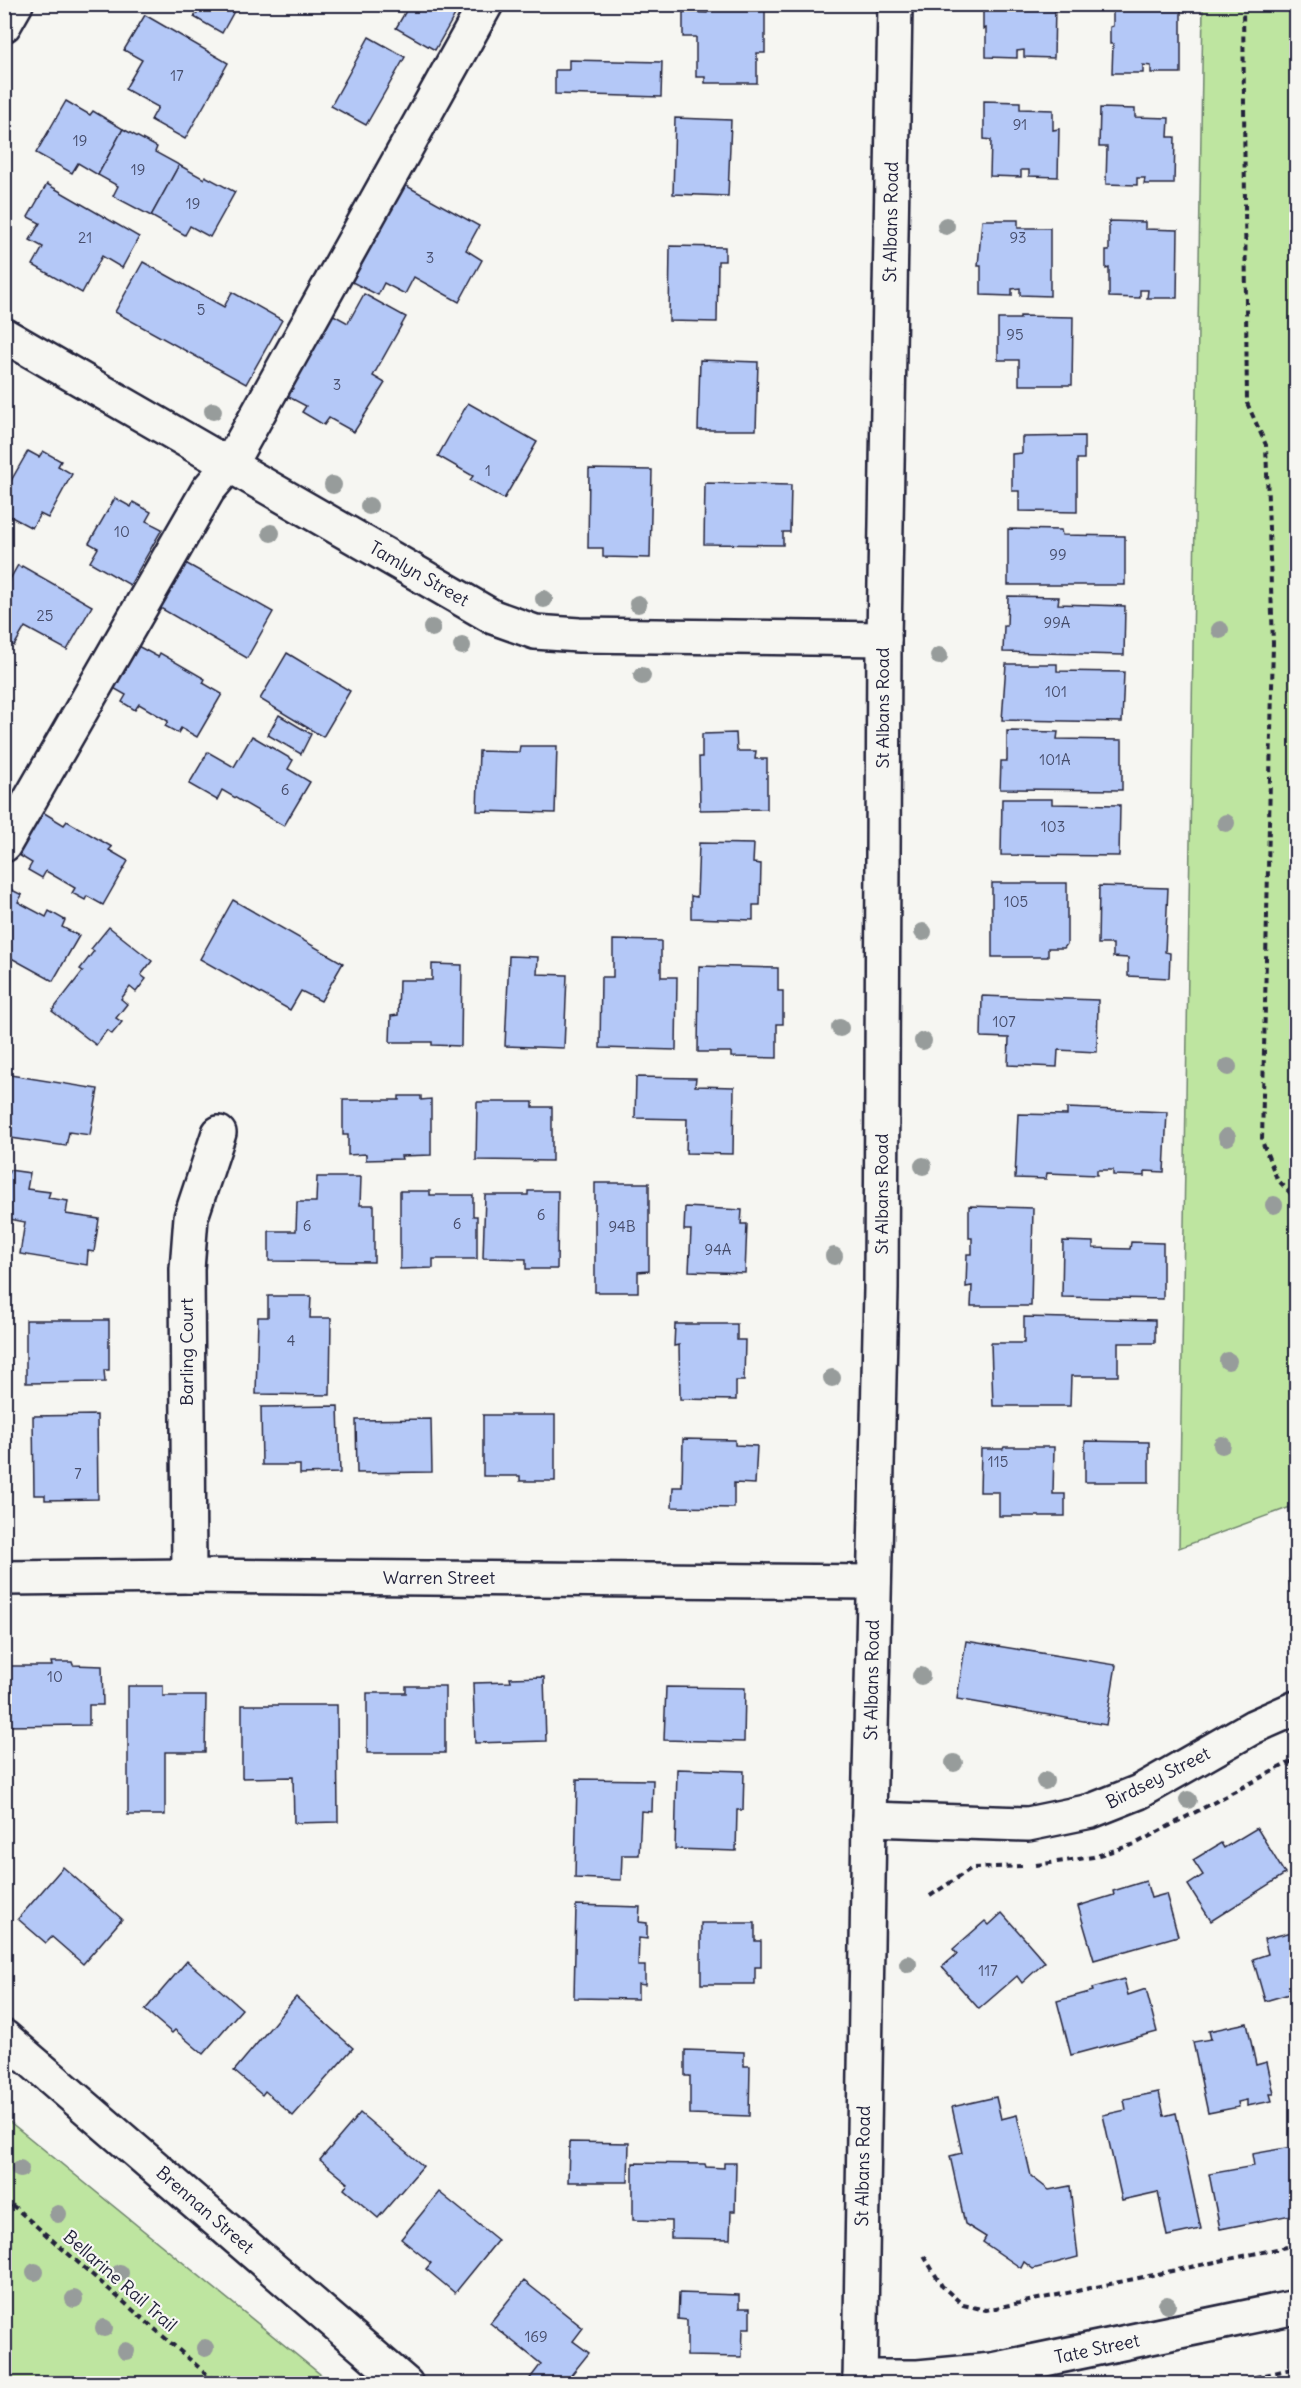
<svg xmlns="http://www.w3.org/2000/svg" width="1301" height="2388" font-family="Delius,sans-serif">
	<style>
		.green { fill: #bee5a0; stroke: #70846e; stroke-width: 1.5 }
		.building { fill: #b4c8f7; stroke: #22223b; stroke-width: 1.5 }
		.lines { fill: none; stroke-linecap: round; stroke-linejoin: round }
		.minor-casing { stroke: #22223b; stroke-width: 38 }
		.major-casing { stroke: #22223b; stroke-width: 38 }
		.path { stroke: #22223b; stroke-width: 4; stroke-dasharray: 6 4.5; stroke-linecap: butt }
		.minor { stroke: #f6f6f2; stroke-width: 33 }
		.major { stroke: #f6f6f2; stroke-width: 33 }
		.tree { fill: #979c9b }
		.labels { text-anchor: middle; stroke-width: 4.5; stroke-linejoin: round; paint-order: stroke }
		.number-label { font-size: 15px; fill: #464c6a }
		.street-label { font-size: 18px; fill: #22223b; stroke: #f6f6f2 }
	</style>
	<rect width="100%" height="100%" fill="#f6f6f2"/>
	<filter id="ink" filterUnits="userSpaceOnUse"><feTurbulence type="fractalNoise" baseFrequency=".0167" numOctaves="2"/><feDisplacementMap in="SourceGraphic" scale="12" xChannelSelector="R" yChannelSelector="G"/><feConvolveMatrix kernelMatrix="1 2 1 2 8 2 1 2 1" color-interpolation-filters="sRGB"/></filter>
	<g filter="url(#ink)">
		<g class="green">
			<polygon points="1203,5 1296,5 1296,1505 1179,1548"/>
			<polygon points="4,2118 5,2118 331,2383 5,2383"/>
		</g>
		<g class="building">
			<polygon points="182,4 238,4 222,33 194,17 197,13"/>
			<polygon points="410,4 461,4 435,50 396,28"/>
			<polygon points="986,4 1055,4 1054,58 1024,57 1024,50 1017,51 1017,58 986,57 986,28 983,29 983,11 986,11"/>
			<polygon points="1113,4 1181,5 1181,73 1151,73 1151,66 1143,65 1143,73 1112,73 1113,44 1110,44 1110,27 1113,26"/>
			<polygon points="707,9 765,9 765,53 757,53 757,83 705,83 705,77 696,77 696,37 683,37 683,12 707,13"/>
			<polygon points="145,15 228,63 185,139 151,120 158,107 125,89 142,60 124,50"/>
			<polygon points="369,37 405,57 366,125 331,106"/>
			<polygon points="569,60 662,62 661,97 555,94 555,70 569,70"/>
			<polygon points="66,101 90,115 93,111 123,129 98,175 78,163 72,173 36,153"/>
			<polygon points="984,101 1020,102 1020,109 1053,110 1053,130 1059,129 1058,177 1029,176 1029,170 1021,170 1021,177 990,176 991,140 984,139"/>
			<polygon points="1100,108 1135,109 1135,117 1169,118 1168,137 1175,137 1174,184 1144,184 1145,178 1137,178 1137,185 1106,184 1107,147 1099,147"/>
			<polygon points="675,118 731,120 728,196 673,194"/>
			<polygon points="123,129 157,147 155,152 179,165 151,216 113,196 118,186 98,175"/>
			<polygon points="179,165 204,179 205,176 235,192 210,237 190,226 185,235 151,216"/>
			<polygon points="47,184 139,237 122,268 102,256 82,293 33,265 43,247 30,240 40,223 28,217"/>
			<polygon points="405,185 479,226 466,250 482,260 459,302 414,277 405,294 384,283 378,295 352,282"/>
			<polygon points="982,220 1018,220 1018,228 1050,228 1050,296 1020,295 1020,288 1012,289 1012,296 981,295 981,266 978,266"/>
			<polygon points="1109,221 1145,222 1145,229 1178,230 1177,298 1147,298 1148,290 1140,290 1140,298 1109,297 1109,268 1106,269 1106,251 1109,251"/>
			<polygon points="670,246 725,247 725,261 718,261 717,322 669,321"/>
			<polygon points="143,262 224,307 232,292 282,320 246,384 115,312"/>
			<polygon points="364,294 406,317 373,376 385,383 354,432 329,418 324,425 302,412 306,406 285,395 330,313 348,323"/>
			<polygon points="1020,316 1073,317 1072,385 1019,385 1019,360 998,360 998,319 1020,319"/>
			<polygon points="700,360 758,362 756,430 698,430"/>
			<polygon points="468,403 537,442 504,499 470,480 473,476 438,456"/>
			<polygon points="1084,436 1084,459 1077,459 1077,512 1019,511 1019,491 1012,491 1012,454 1022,453 1022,437"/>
			<polygon points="28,451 39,457 43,451 61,461 58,466 72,474 48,518 40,514 32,528 4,513 4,493"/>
			<polygon points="589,469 652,470 650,558 603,557 603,548 588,548"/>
			<polygon points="705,483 791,485 790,532 783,532 783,545 704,544"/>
			<polygon points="115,498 131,507 133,502 151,512 146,521 162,529 130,585 90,562 98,548 89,543"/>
			<polygon points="1008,529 1061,530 1062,535 1125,536 1125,585 1008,585"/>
			<polygon points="180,560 273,612 247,658 155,605"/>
			<polygon points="18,565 21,568 22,566 92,606 67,650 25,627 14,646 4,640 4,590"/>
			<polygon points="1008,596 1059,597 1058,604 1125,606 1124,655 1003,652 1004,626 1007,626"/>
			<polygon points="134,644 158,657 160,653 205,679 203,683 222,694 197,737 181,728 178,733 165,726 168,721 139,704 135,710 122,702 126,695 110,686"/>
			<polygon points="287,653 350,691 323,737 260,699"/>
			<polygon points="1006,664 1057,664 1057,671 1124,672 1122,722 1002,720"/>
			<polygon points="279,715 311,734 301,754 268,735"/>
			<polygon points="1007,731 1058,732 1057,739 1122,740 1122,790 1000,789 1001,761 1007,761"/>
			<polygon points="736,733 737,751 756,751 755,759 767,759 767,809 700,810 699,757 702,757 702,734"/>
			<polygon points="252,736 293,760 288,769 310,782 284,826 222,790 217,800 189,784 208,752 234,767"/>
			<polygon points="520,746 557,746 555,813 477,811 479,751 519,752"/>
			<polygon points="1002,799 1052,799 1052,804 1120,805 1119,856 1001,855"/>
			<polygon points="41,811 64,825 67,821 112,847 109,850 128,861 103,905 87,896 85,900 72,893 75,888 46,871 42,878 28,870 32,863 17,854"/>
			<polygon points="699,843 754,844 753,863 761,864 760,905 753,905 753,920 691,918 691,896 697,897"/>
			<polygon points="992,883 1067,883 1067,944 1064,948 1048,948 1048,957 992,957"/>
			<polygon points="1099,886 1168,888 1165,952 1170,953 1169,978 1128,976 1128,958 1113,957 1113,944 1098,944"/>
			<polygon points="6,887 22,895 18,902 46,917 49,911 65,920 62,927 79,936 53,981 4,954 4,891"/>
			<polygon points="233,900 343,963 321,1001 301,991 290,1010 200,959"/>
			<polygon points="109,927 152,961 141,975 146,979 136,992 130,987 121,999 127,1004 116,1018 122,1022 112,1034 107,1030 96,1045 52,1011 83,971 80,969 94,951 91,949"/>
			<polygon points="613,940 661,941 661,977 677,977 676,1050 600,1048 601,977 613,977"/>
			<polygon points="509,956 538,957 537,974 567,975 564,1048 505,1046"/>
			<polygon points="432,964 462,965 461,1046 432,1045 432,1042 390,1042 391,1016 398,1015 399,980 432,980"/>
			<polygon points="699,966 778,968 778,991 783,991 783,1024 777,1024 777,1058 731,1057 731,1052 698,1052"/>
			<polygon points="982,996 1098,1000 1097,1052 1058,1050 1057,1067 1008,1065 1009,1038 981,1037"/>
			<polygon points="4,1074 98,1089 90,1135 69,1132 66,1146 4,1137"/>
			<polygon points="636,1077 696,1078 695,1086 734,1087 733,1154 686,1153 687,1119 635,1118"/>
			<polygon points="399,1096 421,1096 421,1100 431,1099 431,1155 401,1156 402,1159 366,1160 366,1154 348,1155 348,1135 343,1135 343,1100 399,1100"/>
			<polygon points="477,1102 533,1102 533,1107 552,1107 552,1161 476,1160"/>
			<polygon points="1067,1108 1167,1112 1164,1172 1145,1171 1145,1176 1113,1175 1113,1170 1097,1170 1097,1175 1047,1173 1046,1179 1015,1178 1018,1114 1067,1115"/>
			<polygon points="9,1170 30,1173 27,1189 50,1192 48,1198 68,1201 66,1214 99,1219 94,1252 88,1251 87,1265 20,1254 25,1222 4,1218 4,1200"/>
			<polygon points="317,1177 361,1177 360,1205 374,1205 374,1262 269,1261 269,1231 296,1231 297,1202 316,1202"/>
			<polygon points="595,1183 649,1183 649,1271 638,1272 638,1292 595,1292"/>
			<polygon points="400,1191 430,1191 430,1195 473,1195 473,1216 477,1216 477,1259 433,1259 433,1268 400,1269"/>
			<polygon points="528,1191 558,1191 557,1269 526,1269 526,1259 483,1258 485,1195 528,1195"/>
			<polygon points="969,1206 1033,1208 1031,1306 971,1306 972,1286 966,1287 967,1254 972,1254 972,1238 969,1238"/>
			<polygon points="685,1207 742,1210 741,1224 747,1224 745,1273 689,1271 691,1230 684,1230"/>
			<polygon points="1063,1241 1093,1242 1093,1248 1130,1249 1131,1242 1163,1243 1163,1299 1062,1297"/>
			<polygon points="268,1296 311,1296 310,1318 331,1318 330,1395 256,1394 258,1317 268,1317"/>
			<polygon points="1024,1317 1155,1320 1155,1343 1118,1343 1118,1376 1071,1376 1070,1406 993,1406 991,1343 1024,1343"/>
			<polygon points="26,1320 109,1320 109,1370 104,1370 105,1382 26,1383"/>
			<polygon points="675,1324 737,1324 737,1340 745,1340 744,1381 736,1381 736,1400 680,1399 679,1345 674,1346"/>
			<polygon points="338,1406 340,1473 300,1474 300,1465 262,1465 261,1407"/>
			<polygon points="97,1415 98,1499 45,1500 45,1495 34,1495 33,1416"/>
			<polygon points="483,1415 555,1415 555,1481 520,1481 520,1476 483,1476"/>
			<polygon points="431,1419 432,1472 357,1473 356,1420"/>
			<polygon points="683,1439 735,1440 735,1445 757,1446 755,1484 734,1483 734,1508 672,1507 673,1487 682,1487"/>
			<polygon points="1085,1441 1149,1442 1149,1482 1085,1482"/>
			<polygon points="1004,1447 1054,1447 1053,1494 1065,1494 1065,1516 999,1516 999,1492 980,1492 981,1449 1003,1449"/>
			<polygon points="1296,1578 1296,1614 1289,1579"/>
			<polygon points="966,1641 1116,1665 1106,1725 957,1699"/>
			<polygon points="51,1662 72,1662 73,1665 102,1666 103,1705 89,1705 89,1725 4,1726 4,1666 52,1666"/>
			<polygon points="544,1677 546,1741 475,1743 473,1683 511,1682 510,1678"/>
			<polygon points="128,1686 163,1686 163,1696 206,1696 205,1752 165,1752 165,1815 128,1815"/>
			<polygon points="406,1686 445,1686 445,1753 367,1753 367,1693 406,1693"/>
			<polygon points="666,1687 745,1688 744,1742 664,1740"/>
			<polygon points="242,1705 337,1705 338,1822 294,1823 293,1777 242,1778"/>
			<polygon points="677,1769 744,1771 743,1810 737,1810 736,1851 675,1849"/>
			<polygon points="577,1779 653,1780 652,1812 641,1811 639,1855 622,1855 621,1880 575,1878"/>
			<polygon points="1296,1804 1296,1832 1290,1806"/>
			<polygon points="1257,1828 1285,1874 1211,1921 1188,1885 1203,1875 1193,1860 1221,1843 1224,1848"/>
			<polygon points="63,1867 122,1919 83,1964 52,1937 46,1943 18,1919"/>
			<polygon points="1146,1881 1151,1898 1166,1894 1178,1936 1094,1960 1078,1906 1114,1895 1113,1891"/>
			<polygon points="576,1905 640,1907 639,1922 647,1923 647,1939 639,1938 638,1966 645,1966 645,1985 638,1984 638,1999 574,1998"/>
			<polygon points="1002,1913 1045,1962 1022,1983 1017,1976 979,2009 942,1967 957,1954 953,1949 985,1921 989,1925"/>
			<polygon points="701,1923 755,1923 755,1941 761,1941 761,1967 755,1967 755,1984 701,1984"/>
			<polygon points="1296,1931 1296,1992 1265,2001 1253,1959 1268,1954 1264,1939"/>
			<polygon points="187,1961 242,2009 203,2054 175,2030 172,2033 145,2010"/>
			<polygon points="1124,1979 1128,1995 1146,1989 1157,2032 1071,2055 1057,2001 1093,1991 1092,1988"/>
			<polygon points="296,1997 353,2048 293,2116 265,2091 262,2095 234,2071"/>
			<polygon points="1247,2023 1256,2065 1267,2062 1274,2094 1270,2094 1272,2101 1247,2106 1247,2100 1238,2102 1239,2107 1208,2113 1193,2042 1211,2039 1209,2031"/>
			<polygon points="685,2050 744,2052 744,2066 750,2066 749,2116 690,2114 690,2076 685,2076"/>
			<polygon points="1159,2092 1164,2116 1176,2113 1201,2229 1167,2236 1158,2192 1122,2200 1103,2115 1126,2110 1124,2099"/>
			<polygon points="996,2097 1001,2119 1017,2115 1031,2176 1049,2190 1070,2186 1078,2257 1033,2269 1024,2262 1021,2268 983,2242 986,2237 965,2224 950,2156 962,2153 952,2107"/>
			<polygon points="360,2113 423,2166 378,2218 344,2189 348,2183 320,2160"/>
			<polygon points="569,2142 629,2143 628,2182 568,2182"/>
			<polygon points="1291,2147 1296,2177 1296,2191 1294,2191 1296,2214 1220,2229 1209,2174 1254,2166 1252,2154"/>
			<polygon points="633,2163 705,2164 706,2167 724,2168 724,2163 736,2163 735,2211 731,2211 730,2239 671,2238 671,2221 633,2220"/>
			<polygon points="439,2192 498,2240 455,2293 426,2269 431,2263 401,2239"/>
			<polygon points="524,2281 583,2328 573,2341 589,2353 564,2384 531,2384 528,2381 541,2364 490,2323"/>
			<polygon points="679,2293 739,2295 739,2308 750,2308 750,2328 743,2328 742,2357 687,2356 687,2320 678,2319"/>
		</g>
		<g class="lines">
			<g class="minor-casing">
				<g id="minor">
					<polyline points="4,25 16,4"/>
					<polyline points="4,335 493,617 535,632 579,635 884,639"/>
					<polyline points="4,845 208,490 230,464 486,4"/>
					<polyline points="189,1576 187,1269 191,1217 219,1133"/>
					<polyline points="4,1578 189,1576 874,1582"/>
					<polyline points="869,1819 1028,1824 1091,1811 1139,1792 1253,1727 1296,1708"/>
					<polyline points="860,2377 918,2377 992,2370 1296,2307"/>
					<polyline points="860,2384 869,1819 881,1289 884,639 895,4"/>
				</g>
			</g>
			<g class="major-casing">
				<polyline id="major" points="4,2037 406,2384"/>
			</g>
			<g class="path">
				<polyline points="1243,4 1247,403 1266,445 1273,643 1262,1141 1277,1179 1296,1199"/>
				<polyline points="1036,1865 1093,1857 1135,1844 1296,1759"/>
				<polyline points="930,1896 972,1868 1023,1866"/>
				<polyline points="4,2198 218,2384"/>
				<polyline points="924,2256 942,2286 963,2305 986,2310 1296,2245"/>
				<polyline points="1224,2384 1296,2368"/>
			</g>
			<use href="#minor" class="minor"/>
			<use href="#major" class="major"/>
		</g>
		<g class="tree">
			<circle cx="946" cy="226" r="9"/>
			<circle cx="213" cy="411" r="9"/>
			<circle cx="333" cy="485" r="9"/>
			<circle cx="369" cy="506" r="9"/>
			<circle cx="271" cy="533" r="9"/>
			<circle cx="544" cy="599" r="9"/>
			<circle cx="638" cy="604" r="9"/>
			<circle cx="432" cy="628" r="9"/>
			<circle cx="1220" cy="630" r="9"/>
			<circle cx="462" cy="646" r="9"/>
			<circle cx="939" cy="656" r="9"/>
			<circle cx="642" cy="676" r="9"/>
			<circle cx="1226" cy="823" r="9"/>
			<circle cx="923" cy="932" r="9"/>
			<circle cx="840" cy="1028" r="9"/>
			<circle cx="923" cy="1041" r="9"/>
			<circle cx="1228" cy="1067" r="9"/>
			<circle cx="1227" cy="1137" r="9"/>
			<circle cx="923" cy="1166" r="9"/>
			<circle cx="1274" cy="1205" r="9"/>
			<circle cx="834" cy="1256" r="9"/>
			<circle cx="1228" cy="1361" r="9"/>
			<circle cx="832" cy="1378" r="9"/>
			<circle cx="1222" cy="1445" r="9"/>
			<circle cx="921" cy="1676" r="9"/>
			<circle cx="954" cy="1763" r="9"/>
			<circle cx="1045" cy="1781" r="9"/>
			<circle cx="1188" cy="1800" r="9"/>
			<circle cx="908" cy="1964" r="9"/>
			<circle cx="20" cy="2169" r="9"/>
			<circle cx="58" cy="2214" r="9"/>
			<circle cx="35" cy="2272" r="9"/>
			<circle cx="120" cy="2273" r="9"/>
			<circle cx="74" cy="2299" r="9"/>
			<circle cx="1167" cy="2305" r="9"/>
			<circle cx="104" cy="2328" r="9"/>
			<circle cx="205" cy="2348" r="9"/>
			<circle cx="126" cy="2351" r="9"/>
		</g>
	</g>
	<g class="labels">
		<g class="number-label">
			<text x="177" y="81">17</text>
			<text x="1020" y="130">91</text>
			<text x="80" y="146">19</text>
			<text x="138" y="175">19</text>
			<text x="193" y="209">19</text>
			<text x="85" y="243">21</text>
			<text x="1018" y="243">93</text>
			<text x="430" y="263">3</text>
			<text x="201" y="315">5</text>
			<text x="1015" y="340">95</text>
			<text x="337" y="390">3</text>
			<text x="488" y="476">1</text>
			<text x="122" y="537">10</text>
			<text x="1058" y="560">99</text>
			<text x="45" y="621">25</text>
			<text x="1057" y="628">99A</text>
			<text x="1056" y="697">101</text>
			<text x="1055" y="765">101A</text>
			<text x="285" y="795">6</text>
			<text x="1053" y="832">103</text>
			<text x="1016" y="907">105</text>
			<text x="1004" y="1027">107</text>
			<text x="541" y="1220">6</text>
			<text x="457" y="1229">6</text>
			<text x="307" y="1231">6</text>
			<text x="622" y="1232">94B</text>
			<text x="718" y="1255">94A</text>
			<text x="291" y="1346">4</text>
			<text x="998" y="1467">115</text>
			<text x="78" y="1479">7</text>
			<text x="55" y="1682">10</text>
			<text x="988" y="1976">117</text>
			<text x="536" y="2342">169</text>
		</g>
		<g class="street-label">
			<text transform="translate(891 222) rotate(-89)" y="6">St Albans Road</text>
			<text transform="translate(419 574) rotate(30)" y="6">Tamlyn Street</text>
			<text transform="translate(883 708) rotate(-90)" y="6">St Albans Road</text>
			<text transform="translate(882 1194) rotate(-90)" y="6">St Albans Road</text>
			<text transform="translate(187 1352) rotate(-90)" y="6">Barling Court</text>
			<text x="439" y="1584">Warren Street</text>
			<text transform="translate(872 1680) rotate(-89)" y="6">St Albans Road</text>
			<text transform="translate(1158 1778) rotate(-27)" y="6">Birdsey Street</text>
			<text transform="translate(863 2166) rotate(-89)" y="6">St Albans Road</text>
			<text transform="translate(205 2210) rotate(41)" y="6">Brennan Street</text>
			<text transform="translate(120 2281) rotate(41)" y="6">Bellarine Rail Trail</text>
			<text transform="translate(1097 2349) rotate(-12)" y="6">Tate Street</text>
		</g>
	</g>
	<rect width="1301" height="2388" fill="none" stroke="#f6f6f2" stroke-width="24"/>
	<rect x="12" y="12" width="1277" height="2364" fill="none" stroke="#22223b" stroke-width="2" filter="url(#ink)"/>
</svg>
